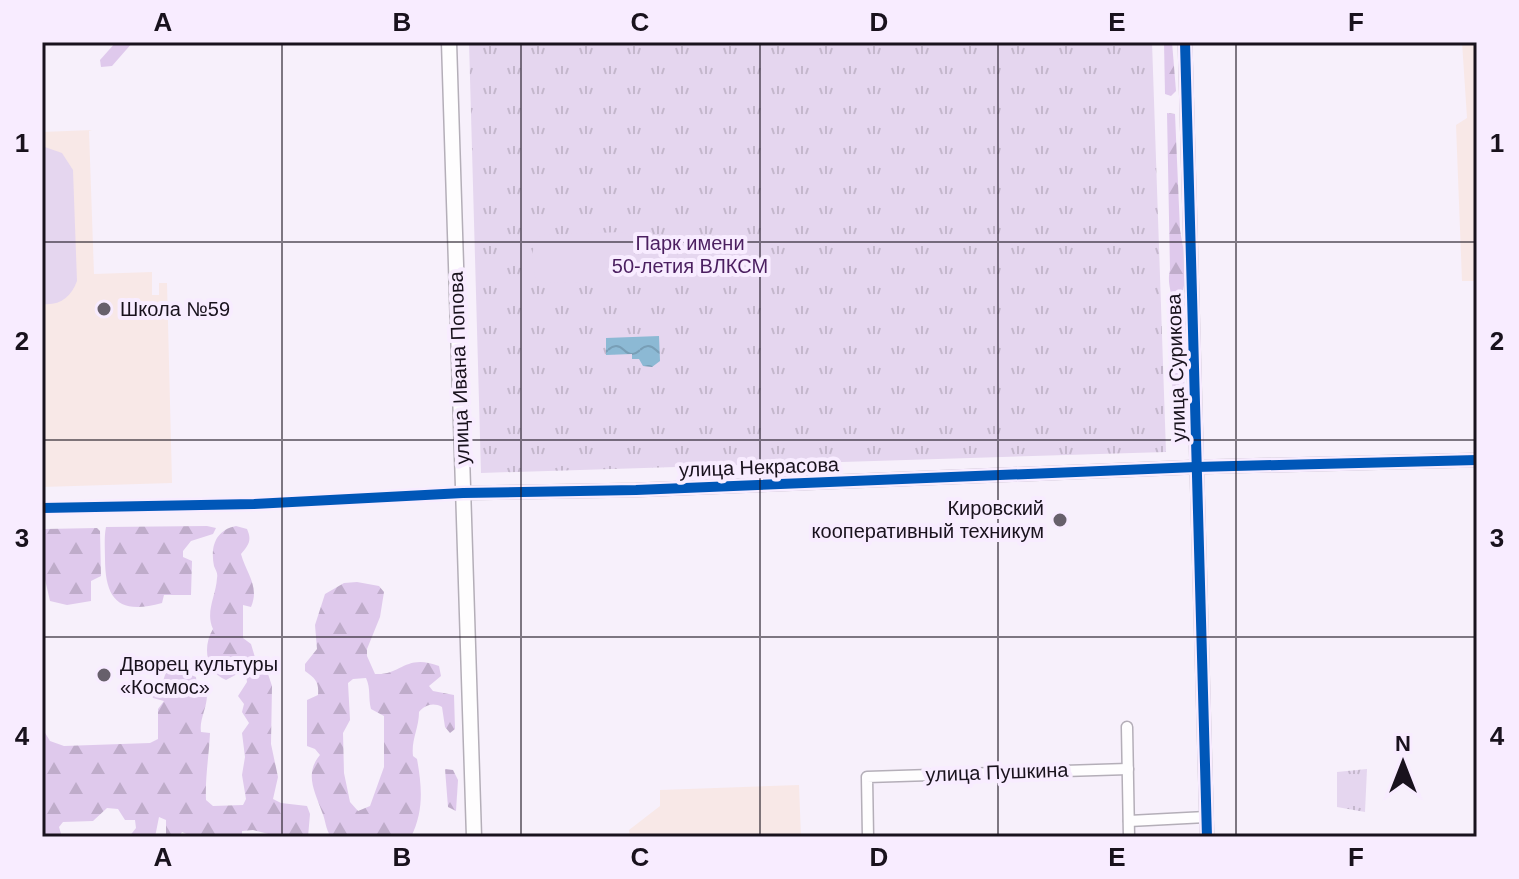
<svg xmlns="http://www.w3.org/2000/svg" width="1519" height="879" font-family="Helvetica,sans-serif">
	<style>
		.education { fill: #f8e8e7 }
		.forest { fill: url(#forest-firs); fill-rule: evenodd }
		.park { fill: url(#park-tufts) }
		.pitch { fill: #e5d6ef }
		.water { fill: url(#water-waves) }
		.lines { fill: none; stroke-linecap: round; stroke-linejoin: round }
		.minor-casing { stroke: #b4aeb8; stroke-width: 13 }
		.tertiary-casing { stroke: #b4aeb8; stroke-width: 15 }
		.secondary-casing { stroke: #b4aeb8; stroke-width: 17 }
		.minor { stroke: #fefdfe; stroke-width: 10 }
		.tertiary { stroke: #fefdfe; stroke-width: 12 }
		.secondary { stroke: #fefdfe; stroke-width: 14 }
		.cycleway-casing { stroke: #f8ecff; stroke-width: 15 }
		.cycleway { stroke: #0057b8; stroke-width: 10 }
		.grid { fill: none; stroke: #19121d; stroke-width: 2; stroke-opacity: 0.55 }
		.poi-dot { fill: #67606b; stroke: #f8ecff; stroke-width: 3 }
		.labels { text-anchor: middle; stroke-width: 8; stroke-linejoin: round; paint-order: stroke }
		.park-label { font-size: 20px; fill: #4b1f60; stroke: #f8ecff }
		.poi-label { font-size: 20px; fill: #19121d; stroke: #f8ecff; text-anchor: start }
		.street-label { font-size: 20px; fill: #19121d; stroke: #f8ecff }
		.neatline { fill: none; stroke: #19121d; stroke-width: 3 }
		.grid-label { font-size: 26px; text-anchor: middle; font-weight: bold; fill: #19121d }
	</style>
	<defs>
		<pattern id="forest-firs" width="22" height="20" patternUnits="userSpaceOnUse" patternTransform="scale(2)"><rect width="22" height="20" fill="#dfc9ec"/><path d="M5 1l3.5 6h-7zM16 11l3.5 6h-7z" fill="#bfacca"/></pattern>
		<pattern id="park-tufts" width="24" height="20" patternUnits="userSpaceOnUse" patternTransform="scale(2)"><rect width="24" height="20" fill="#e5d6ef"/><path d="M3 7l-1-3M5 7V3M7 7l1-3M15 17l-1-3M17 17v-4M19 17l1-3" fill="none" stroke="#c4b7cc"/></pattern>
		<pattern id="water-waves" width="16" height="10" patternUnits="userSpaceOnUse" patternTransform="scale(2)"><rect width="16" height="10" fill="#8cb9d4"/><path d="M0 5q4-4 8 0t8 0" fill="none" stroke="#789eb6"/></pattern>
	</defs>
	<rect width="100%" height="100%" fill="#f7f0fb"/>
	<g class="education">
		<polygon points="1462,42 1477,42 1477,281 1462,281 1456,125 1467,118"/>
		<polygon points="92,130 89,131 94,274 152,272 152,295 159,295 159,283 167,283 172,483 42,487 42,132"/>
		<polygon points="799,785 801,837 630,837 629,830 660,806 660,790"/>
	</g>
	<g class="forest">
		<polygon points="116,42 133,42 112,66 101,67 100,60"/>
		<polygon points="1164,42 1172,42 1176,91 1171,96 1165,94"/>
		<path d="M1167 113 1175 114 1180 230 1187 269 1183 291 1185 433 1181 434C1168 413 1173 330 1172 301 1171 289 1167 282 1170 270Z"/>
		<path d="M207 526 216 528 213 534 191 541 183 551V557L192 561 191 595H164L162 603C119 615 105 600 105 558 105 547 104 537 106 527Z"/>
		<path d="M236 526 247 529C252 540 249 545 241 554 246 573 260 586 251 607L243 605V638L251 644 257 664 268 674 272 686 271 744 278 777 273 799 281 803 307 806 310 814 308 837H280L253 830 242 831V837L189 835 182 832 179 837 166 835V820L159 817 155 837H129L136 828 135 820H125L118 809 107 808 93 821 63 822 59 827 62 837H42V728L50 741 64 746 150 743 158 739V709L164 701 153 698 149 689 162 684 166 672 176 669 196 677 197 689 207 695C207 708 199 720 201 732L210 733C209 756 205 777 206 800L213 806 243 805 246 799 242 775 245 757 242 733 249 723 242 712 244 704 238 696 247 682 246 674 239 673 226 680C206 672 202 647 213 629 205 612 216 596 217 578 218 573 216 571 214 566 210 546 216 530 236 526Z"/>
		<polygon points="97,528 100,531 101,576 91,581 91,601 67,605 50,601 43,571 43,532 45,529"/>
		<path d="M357 582 379 586 384 592 380 617 367 649V656L375 674C401 676 405 653 439 666L441 676 429 686 433 691 454 695 455 729 450 733 445 727 442 707C433 702 425 705 419 712 419 728 411 740 413 756L417 759C422 787 424 811 411 837H331C325 828 326 821 322 812 315 792 304 774 320 755L315 749 307 746V700L318 695C319 682 316 679 305 671V664L317 649 315 625 325 594 344 583ZM366 678C371 689 368 697 371 709L384 716V767L370 806 358 811 350 802 344 773 343 733 350 720 348 683 353 679Z"/>
		<polygon points="445,769 453,770 458,780 456,811 448,807"/>
	</g>
	<g class="park">
		<polygon points="469,42 1152,42 1166,452 481,473"/>
		<polygon points="1367,769 1365,812 1337,807 1337,772"/>
	</g>
	<g class="pitch">
		<path d="M42 146 62 153 73 170 77 281C71 297 60 306 42 304Z"/>
		<path d="M621 232 628 235C636 247 639 273 626 281L549 283 537 280C531 268 529 243 542 235Z"/>
	</g>
	<polygon class="water" points="659,336 660,361 652,367 643,366 639,359 632,359 632,354 606,355 606,338"/>
	<g class="lines">
		<g class="minor-casing">
			<g id="minor">
				<polyline points="42,508 254,504 463,493"/>
				<polyline points="1127,727 1129,837"/>
				<polyline points="1129,821 1206,817"/>
				<polyline points="868,837 867,777 1128,769"/>
			</g>
		</g>
		<g class="tertiary-casing">
			<g id="tertiary">
				<polyline points="1185,42 1207,837"/>
				<polyline points="463,493 636,490 1196,467 1477,460"/>
			</g>
		</g>
		<g class="secondary-casing">
			<polyline id="secondary" points="449,42 474,837"/>
		</g>
		<use href="#minor" class="minor"/>
		<use href="#tertiary" class="tertiary"/>
		<use href="#secondary" class="secondary"/>
		<g class="cycleway-casing">
			<g id="cycleway">
				<polyline points="1185,42 1207,837"/>
				<polyline points="42,508 254,504 463,493 636,490 1196,467 1477,460"/>
			</g>
		</g>
		<use href="#cycleway" class="cycleway"/>
	</g>
	<path class="grid" d="M282 42V837M521 42V837M760 42V837M998 42V837M1236 42V837M42 242H1477M42 440H1477M42 637H1477"/>
	<g class="poi-dot">
		<circle cx="104" cy="309" r="8"/>
		<circle cx="1060" cy="520" r="8"/>
		<circle cx="104" cy="675" r="8"/>
	</g>
	<g class="labels">
		<g class="park-label">
			<text x="690" y="250">Парк имени<tspan x="690" dy="23">50-летия ВЛКСМ</tspan></text>
		</g>
		<g class="poi-label">
			<text x="120" y="316">Школа №59</text>
			<text x="1044" y="515" text-anchor="end">Кировский<tspan x="1044" dy="23">кооперативный техникум</tspan></text>
			<text x="120" y="671">Дворец культуры<tspan x="120" dy="23">«Космос»</tspan></text>
		</g>
		<g class="street-label">
			<text transform="translate(459 368) rotate(-92)" y="7">улица Ивана Попова</text>
			<text transform="translate(1176 368) rotate(-92)" y="7">улица Сурикова</text>
			<text transform="translate(759 467) rotate(-2)" y="7">улица Некрасова</text>
			<text transform="translate(997 772) rotate(-2)" y="7">улица Пушкина</text>
		</g>
	</g>
	<rect width="1519" height="879" fill="none" stroke="#f8ecff" stroke-width="88"/>
	<g transform="translate(1403 763)" stroke="#f8ecff" stroke-width="6" paint-order="stroke">
	<path d="M0-6L14 30L0 20L-14 30Z" fill="#19121d"/>
	<text y="-12" font-size="22" font-weight="bold" text-anchor="middle" fill="#19121d">N</text>
	</g>
	<rect x="44" y="44" width="1431" height="791" class="neatline"/>
	<g class="grid-label">
		<text x="163" y="31">A</text>
		<text x="402" y="31">B</text>
		<text x="640" y="31">C</text>
		<text x="879" y="31">D</text>
		<text x="1117" y="31">E</text>
		<text x="1356" y="31">F</text>
		<text x="22" y="152">1</text>
		<text x="1497" y="152">1</text>
		<text x="22" y="350">2</text>
		<text x="1497" y="350">2</text>
		<text x="22" y="547">3</text>
		<text x="1497" y="547">3</text>
		<text x="22" y="745">4</text>
		<text x="1497" y="745">4</text>
		<text x="163" y="866">A</text>
		<text x="402" y="866">B</text>
		<text x="640" y="866">C</text>
		<text x="879" y="866">D</text>
		<text x="1117" y="866">E</text>
		<text x="1356" y="866">F</text>
	</g>
</svg>
